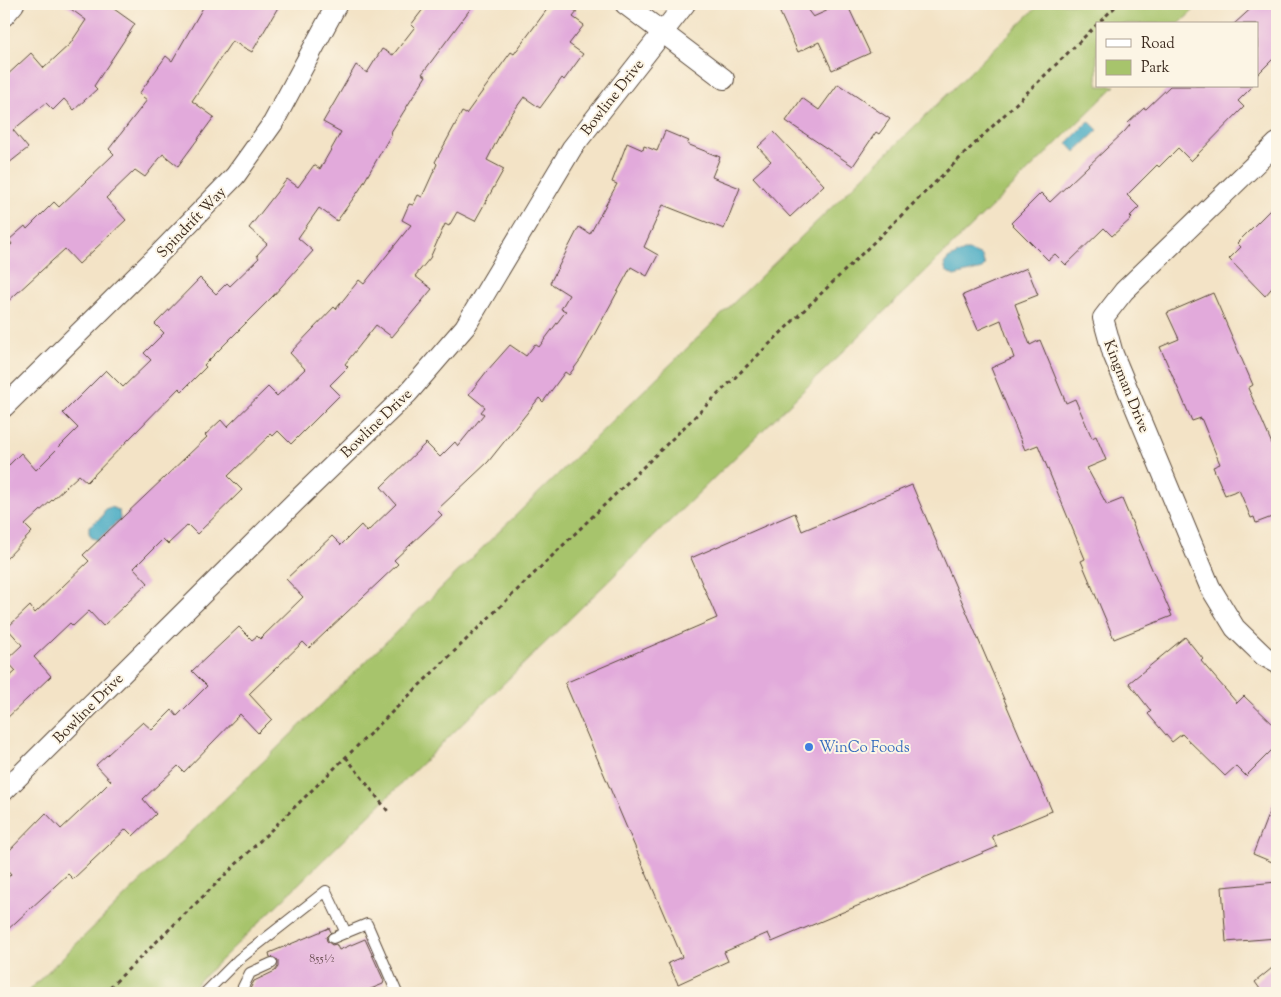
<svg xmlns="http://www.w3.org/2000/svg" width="1281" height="997" font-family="'Sorts Mill Goudy',serif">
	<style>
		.green { fill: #a7c46c; stroke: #717745 }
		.water { fill: #41a8c2; stroke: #3e6970 }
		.building { fill: #e2aadb }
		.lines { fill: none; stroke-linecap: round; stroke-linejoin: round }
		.service-casing { stroke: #574637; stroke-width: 12 }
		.minor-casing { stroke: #574637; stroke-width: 22 }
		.path { stroke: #574637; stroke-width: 3; stroke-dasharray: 4 4; stroke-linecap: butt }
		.service { stroke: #fff; stroke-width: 10 }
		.minor { stroke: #fff; stroke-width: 20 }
		.shop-dot { fill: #3f7fe0; stroke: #fcf5e5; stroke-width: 2 }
		.labels { text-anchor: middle; stroke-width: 4; stroke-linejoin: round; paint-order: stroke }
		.number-label { font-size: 12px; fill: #654a4d }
		.street-label { font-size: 15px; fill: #3b2a1e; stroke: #fcf5e5 }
		.shop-label { font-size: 15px; fill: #366cbe; stroke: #fcf5e5; text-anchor: start }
	</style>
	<rect width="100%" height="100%" fill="#fcf5e5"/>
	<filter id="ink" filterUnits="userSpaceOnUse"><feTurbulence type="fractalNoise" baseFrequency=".02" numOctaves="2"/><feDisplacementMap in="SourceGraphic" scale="10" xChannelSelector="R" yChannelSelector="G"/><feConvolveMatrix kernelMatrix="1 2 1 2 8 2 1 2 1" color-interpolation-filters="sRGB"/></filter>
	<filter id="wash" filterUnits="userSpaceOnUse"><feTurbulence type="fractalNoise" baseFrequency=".0096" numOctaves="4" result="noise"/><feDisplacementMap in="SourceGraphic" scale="20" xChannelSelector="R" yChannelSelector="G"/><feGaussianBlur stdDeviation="1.12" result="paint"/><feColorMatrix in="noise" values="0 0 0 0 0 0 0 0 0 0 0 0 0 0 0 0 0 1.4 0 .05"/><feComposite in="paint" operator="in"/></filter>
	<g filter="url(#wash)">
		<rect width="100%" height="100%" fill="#f3e3c6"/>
		<polygon class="green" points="1040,4 1200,4 1179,24 1097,24 1097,86 1115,86 187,993 26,993"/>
		<g class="water">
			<polygon points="1089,121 1098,130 1075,152 1067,143"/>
			<polygon points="964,251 970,251 982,256 985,266 982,269 954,276 946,271 944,264 948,259"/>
			<polygon points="111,507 119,510 120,519 98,540 92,538 89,533 89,526 102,517 105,509"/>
		</g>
		<g id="blocks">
			<g class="building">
				<polygon points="64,4 107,4 135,24 94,86 97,89 74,110 64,99 53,110 46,103 13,130 28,148 4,167 4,78 31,53 44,68 70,44 86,20"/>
				<polygon points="205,4 280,4 252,52 232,41 192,101 214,117 178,166 163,154 145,177 135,170 106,198 126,220 79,264 65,249 4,305 4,252 12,244 9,240 25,226 27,229 54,202 59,207 114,154 109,149 147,100 139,94 166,56 172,61"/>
				<polygon points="427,4 474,4 422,74 426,76 391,132 392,133 360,189 337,221 319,208 298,238 313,251 273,296 204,365 206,367 182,391 179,388 87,482 79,475 25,525 32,532 4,561 4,470 21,453 36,470 78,428 63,413 106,370 123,387 151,360 144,353 164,333 155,324 200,278 216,294 227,283 230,286 259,258 257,255 267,244 249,228 287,179 298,187 314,165 320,169 341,132 323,122 356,65 367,73 382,49 393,55 414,28 411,25"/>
				<polygon points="551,4 565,4 577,12 573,17 584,25 569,44 583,54 564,80 562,78 540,108 524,97 508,119 487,160 504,169 475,221 457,212 449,226 445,224 430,258 415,276 432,289 392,337 376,325 345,364 348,367 330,385 340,395 291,444 278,431 273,436 271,434 228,476 242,490 197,534 188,525 168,544 163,539 134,568 148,583 103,626 89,611 73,626 70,623 34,657 51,676 4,721 4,682 16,671 6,660 22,645 7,628 30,606 35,613 89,561 83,555 207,437 205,435 221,420 227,427 268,387 277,396 305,369 290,353 334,307 336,309 359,280 364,284 411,225 402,220 409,204 413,205 418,195 422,197 437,164 435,162 462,112 466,114 511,52 514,54"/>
				<polygon points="776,4 803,4 813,17 842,4 847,4 870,53 832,70 819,42 798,52"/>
				<polygon points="1256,4 1277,4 1277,55 1257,75 1257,24 1234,24"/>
				<polygon points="838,84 890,119 879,134 876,132 853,166 786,121 802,98 819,110"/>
				<polygon points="1170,86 1253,86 1238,101 1244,107 1191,161 1178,148 1159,167 1157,165 1127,195 1139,207 1130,216 1132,218 1112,236 1104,228 1066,265 1055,254 1048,260 1011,223 1041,193 1050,202 1125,131 1130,125 1128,123 1144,108 1146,109"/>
				<polygon points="665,131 689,141 687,144 720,157 712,177 740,188 724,229 663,205 644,247 658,255 647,276 631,267 581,359 569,375 565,372 543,402 539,398 488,462 437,510 442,515 394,560 398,564 309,648 303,642 249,694 272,719 258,733 240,714 184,772 178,766 143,799 156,814 133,836 126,829 73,879 68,874 4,933 4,882 11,874 4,866 4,856 46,813 61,829 96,796 111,781 96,765 143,722 152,730 172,710 177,716 207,686 192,671 239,627 252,640 257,636 260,639 303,597 286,579 332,536 341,545 361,525 367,532 396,504 381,487 426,443 440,457 455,442 458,446 484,414 481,412 485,407 469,394 487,371 510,345 526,356 535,344 539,347 566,311 561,309 569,295 550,283 579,227 590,234 617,184 612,182 627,143 643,150 644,146 657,151"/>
				<polygon points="774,132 824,185 790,217 753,177 771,161 758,147"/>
				<polygon points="1277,203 1277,282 1265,296 1229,259 1241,247 1237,243"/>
				<polygon points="1027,268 1038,295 1015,304 1030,345 1040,340 1066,403 1075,399 1092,438 1096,436 1106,460 1087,468 1107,505 1122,499 1172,616 1114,639 1081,561 1085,559 1038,445 1025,450 991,368 1014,358 1001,320 978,330 963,295"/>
				<polygon points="1213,293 1253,385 1248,388 1272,444 1277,441 1277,515 1256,523 1254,517 1251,518 1239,490 1225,495 1213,467 1220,464 1201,418 1192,421 1160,347 1179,339 1167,313"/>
				<polygon points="912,485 1052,811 992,836 997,847 772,942 768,933 724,952 728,961 678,984 668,963 682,957 565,683 717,618 691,558 795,513 802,531"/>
				<polygon points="1185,637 1203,659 1201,661 1237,703 1244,696 1277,728 1277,745 1246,776 1236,766 1225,776 1182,734 1172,742 1148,714 1151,711 1129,683"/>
				<polygon points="1276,794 1277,795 1277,864 1253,854"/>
				<polygon points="1277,882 1277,938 1226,942 1222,887"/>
				<polygon points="329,928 331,932 326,937 327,941 332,945 336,944 339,950 365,939 384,981 383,984 361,993 248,993 254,981 275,971 278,967 278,960 270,957 269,953"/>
				<polygon points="1277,964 1277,993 1263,993 1255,982"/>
			</g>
		</g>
	</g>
	<g filter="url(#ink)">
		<use href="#blocks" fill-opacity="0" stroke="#574637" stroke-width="1"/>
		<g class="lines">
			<g class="service-casing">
				<g id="service">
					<polyline points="333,938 367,924 397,993"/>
					<polyline points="205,993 238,960 326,891 346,933"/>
					<polyline points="240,993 250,973 272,963"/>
				</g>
			</g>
			<g class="minor-casing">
				<g id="minor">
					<polyline points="625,4 724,79"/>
					<polyline points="4,16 14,4"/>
					<polyline points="1277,143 1124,291 1103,318 1113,354 1210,587 1235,628 1264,656 1277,663"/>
					<polyline points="4,407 155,258 235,176 273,123 337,4"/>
					<polyline points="4,791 295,502 408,393 465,327 572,148 685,4"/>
				</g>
			</g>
			<g class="path">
				<polyline points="346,757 390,814"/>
				<polyline points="104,993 1118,4"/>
			</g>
			<use href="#service" class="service"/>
			<use href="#minor" class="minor"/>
		</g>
	</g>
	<circle class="shop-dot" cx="809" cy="747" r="5"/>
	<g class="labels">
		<g class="number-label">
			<text x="322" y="962">855½</text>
		</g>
		<g class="street-label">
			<text transform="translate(612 97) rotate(-52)" y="5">Bowline Drive</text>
			<text transform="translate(191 222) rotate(-46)" y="5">Spindrift Way</text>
			<text transform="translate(1127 386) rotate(68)" y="5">Kingman Drive</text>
			<text transform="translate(376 423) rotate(-44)" y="5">Bowline Drive</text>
			<text transform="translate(88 708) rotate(-45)" y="5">Bowline Drive</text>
		</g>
		<g class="shop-label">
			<text x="819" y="752">WinCo Foods</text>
		</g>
	</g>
	<rect width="1281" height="997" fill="none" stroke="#fcf5e5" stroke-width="20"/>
	<rect x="1096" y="22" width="162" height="65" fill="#fcf5e5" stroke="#afa495"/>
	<rect x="1106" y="39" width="25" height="8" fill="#ffffff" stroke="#afa495"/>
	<text x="1141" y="48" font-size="15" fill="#3b2a1e">Road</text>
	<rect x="1106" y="60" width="25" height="15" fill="#a7c46c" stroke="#afa495"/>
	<text x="1141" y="72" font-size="15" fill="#3b2a1e">Park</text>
</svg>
